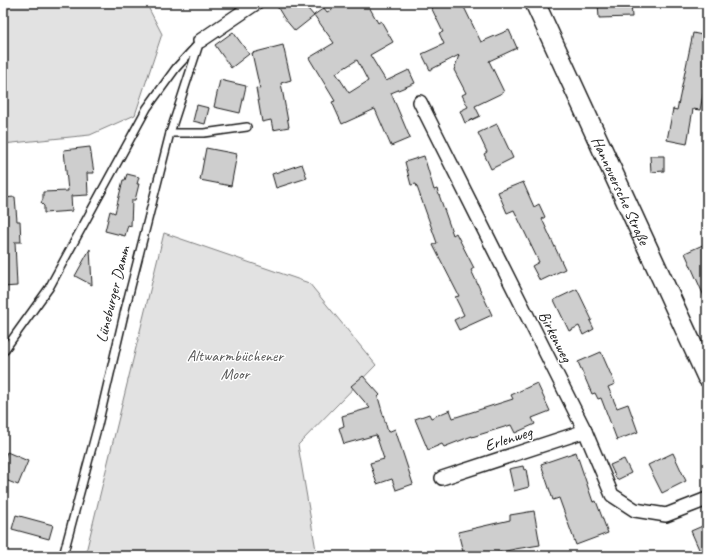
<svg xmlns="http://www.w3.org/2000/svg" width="710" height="559" font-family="Caveat,sans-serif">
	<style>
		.green { fill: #e2e2e2; stroke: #7f7f7f }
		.building { fill: #cecece; stroke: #1c1c1c; fill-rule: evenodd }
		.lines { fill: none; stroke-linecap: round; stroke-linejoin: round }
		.service-casing { stroke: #1c1c1c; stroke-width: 10 }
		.minor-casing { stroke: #1c1c1c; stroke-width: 16 }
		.secondary-casing { stroke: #1c1c1c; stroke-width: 22 }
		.service { stroke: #fff; stroke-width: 7 }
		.minor { stroke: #fff; stroke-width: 13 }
		.secondary { stroke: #fff; stroke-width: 19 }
		.labels { text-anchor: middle; stroke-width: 3; stroke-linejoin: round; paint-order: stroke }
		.street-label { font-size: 16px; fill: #1c1c1c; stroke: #fff }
		.park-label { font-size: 16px; fill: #575757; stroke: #fff }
	</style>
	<rect width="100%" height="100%" fill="#fff"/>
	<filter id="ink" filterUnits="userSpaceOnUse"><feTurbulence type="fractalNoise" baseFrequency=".025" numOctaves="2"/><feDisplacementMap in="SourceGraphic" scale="8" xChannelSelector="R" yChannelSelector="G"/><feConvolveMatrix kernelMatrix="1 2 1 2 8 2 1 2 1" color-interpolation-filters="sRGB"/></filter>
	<g filter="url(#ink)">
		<g class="green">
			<polygon points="3,3 146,3 162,34 135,115 90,135 3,144"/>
			<polygon points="164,233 309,283 376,365 298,445 317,556 85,556"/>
		</g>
		<g class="building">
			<polygon points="275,3 303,3 314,16 295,31 284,18"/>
			<path d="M344 3H367L378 23 381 21 393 42 370 55 386 81 409 70 415 83 391 93 410 138 391 146 375 109 342 124 332 102 335 101 309 58 334 43 314 15 324 8 327 12ZM357 60 368 81 349 93 336 73Z"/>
			<polygon points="429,3 462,3 481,42 509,30 517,48 489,61 504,92 475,106 480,116 465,123 460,111 468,107 462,95 466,93 454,70 459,55 430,70 422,54 444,44 439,33 443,32"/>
			<polygon points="598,3 631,3 632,17 599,18"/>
			<polygon points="233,32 249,54 231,68 215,45"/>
			<polygon points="693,33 707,36 707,75 700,110 693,109 687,144 667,140 673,109 677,110"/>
			<polygon points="283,45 291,80 281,83 289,127 273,130 271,120 262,122 256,88 260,89 252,53"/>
			<polygon points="220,80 246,86 240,113 214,107"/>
			<polygon points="197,105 209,108 205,124 193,121"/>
			<polygon points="497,124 513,158 491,169 484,154 487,152 478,133"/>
			<polygon points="90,147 94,173 87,173 88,195 71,196 72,211 44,213 44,206 41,203 43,199 43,192 68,191 64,150"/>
			<polygon points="206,148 237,154 231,186 200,180"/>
			<polygon points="424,156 434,190 437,189 453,235 456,233 474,268 471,270 492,315 459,330 454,320 464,315 455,297 459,296 433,245 437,243 416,184 411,185 405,162"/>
			<polygon points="650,156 664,156 664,171 651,172"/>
			<polygon points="302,164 307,178 276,188 272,174"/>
			<polygon points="127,174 139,177 137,184 139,184 135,200 132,200 131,226 128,225 125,236 105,231 110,211 115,213 123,180 125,180"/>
			<polygon points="523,182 534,207 539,204 545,217 542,219 565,269 540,281 532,266 539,262 514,210 507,213 498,192"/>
			<polygon points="15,197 17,221 20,221 21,242 15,242 17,286 3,287 3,198"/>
			<polygon points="707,243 707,303 685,253"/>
			<polygon points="90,249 92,285 75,276"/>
			<polygon points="577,289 592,320 590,321 594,329 583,335 579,326 569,331 554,300"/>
			<polygon points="601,352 615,384 608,387 617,408 628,404 638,432 617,440 601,398 598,399 595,393 592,394 578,362"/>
			<polygon points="363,376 380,395 378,397 388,432 395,429 413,484 396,490 392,479 377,484 370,463 384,459 376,435 344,444 339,428 344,426 342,416 370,408 351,386"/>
			<polygon points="537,383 550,411 532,418 535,424 515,433 511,425 472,437 472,436 444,447 442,444 428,450 415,419 429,414 431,418 450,410 453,418 513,399 511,395"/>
			<polygon points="7,452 28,461 18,485 3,479 3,462"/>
			<polygon points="576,452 593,502 596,501 608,533 576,545 559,498 553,500 541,464"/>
			<polygon points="673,453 686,481 662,493 648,465"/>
			<polygon points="624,459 631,473 617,480 610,465"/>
			<polygon points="523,466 524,470 526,469 529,487 514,491 509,469"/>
			<polygon points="534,511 540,545 515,549 484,556 464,556 458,532 510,520 510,515"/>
			<polygon points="16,515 53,525 49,539 12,529"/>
			<polygon points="707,524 707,556 702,556 691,531"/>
		</g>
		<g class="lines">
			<g class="service-casing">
				<g id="service">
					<polyline points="170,133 204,133 247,127"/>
					<polyline points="3,352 49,288 147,108 176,68 199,43"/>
					<polyline points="63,556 98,425 125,310 170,133 200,41"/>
				</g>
			</g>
			<g class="minor-casing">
				<g id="minor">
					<polyline points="200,41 256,3"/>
					<polyline points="420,102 585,431 612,495 635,510 666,515 707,499"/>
					<polyline points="442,478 585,431"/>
				</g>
			</g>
			<g class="secondary-casing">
				<g id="secondary">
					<path id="s1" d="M535 3 707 377"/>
				</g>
			</g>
			<use href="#service" class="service"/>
			<use href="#minor" class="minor"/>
			<use href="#secondary" class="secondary"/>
		</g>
	</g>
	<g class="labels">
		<g class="street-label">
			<text dy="6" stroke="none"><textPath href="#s1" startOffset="206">Hannoversche Straße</textPath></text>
			<text transform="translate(112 294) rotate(-76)" y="6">Lüneburger Damm</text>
			<text transform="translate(556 336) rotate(63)" y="6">Birkenweg</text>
			<text transform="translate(508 438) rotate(-18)" y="6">Erlenweg</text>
		</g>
		<g class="park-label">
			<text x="235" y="361">Altwarmbüchener<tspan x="235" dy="18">Moor</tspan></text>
		</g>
	</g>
	<rect width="710" height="559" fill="none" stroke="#fff" stroke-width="16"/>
	<rect x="8" y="8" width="694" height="543" fill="none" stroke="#1c1c1c" stroke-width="1.5" filter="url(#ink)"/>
</svg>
